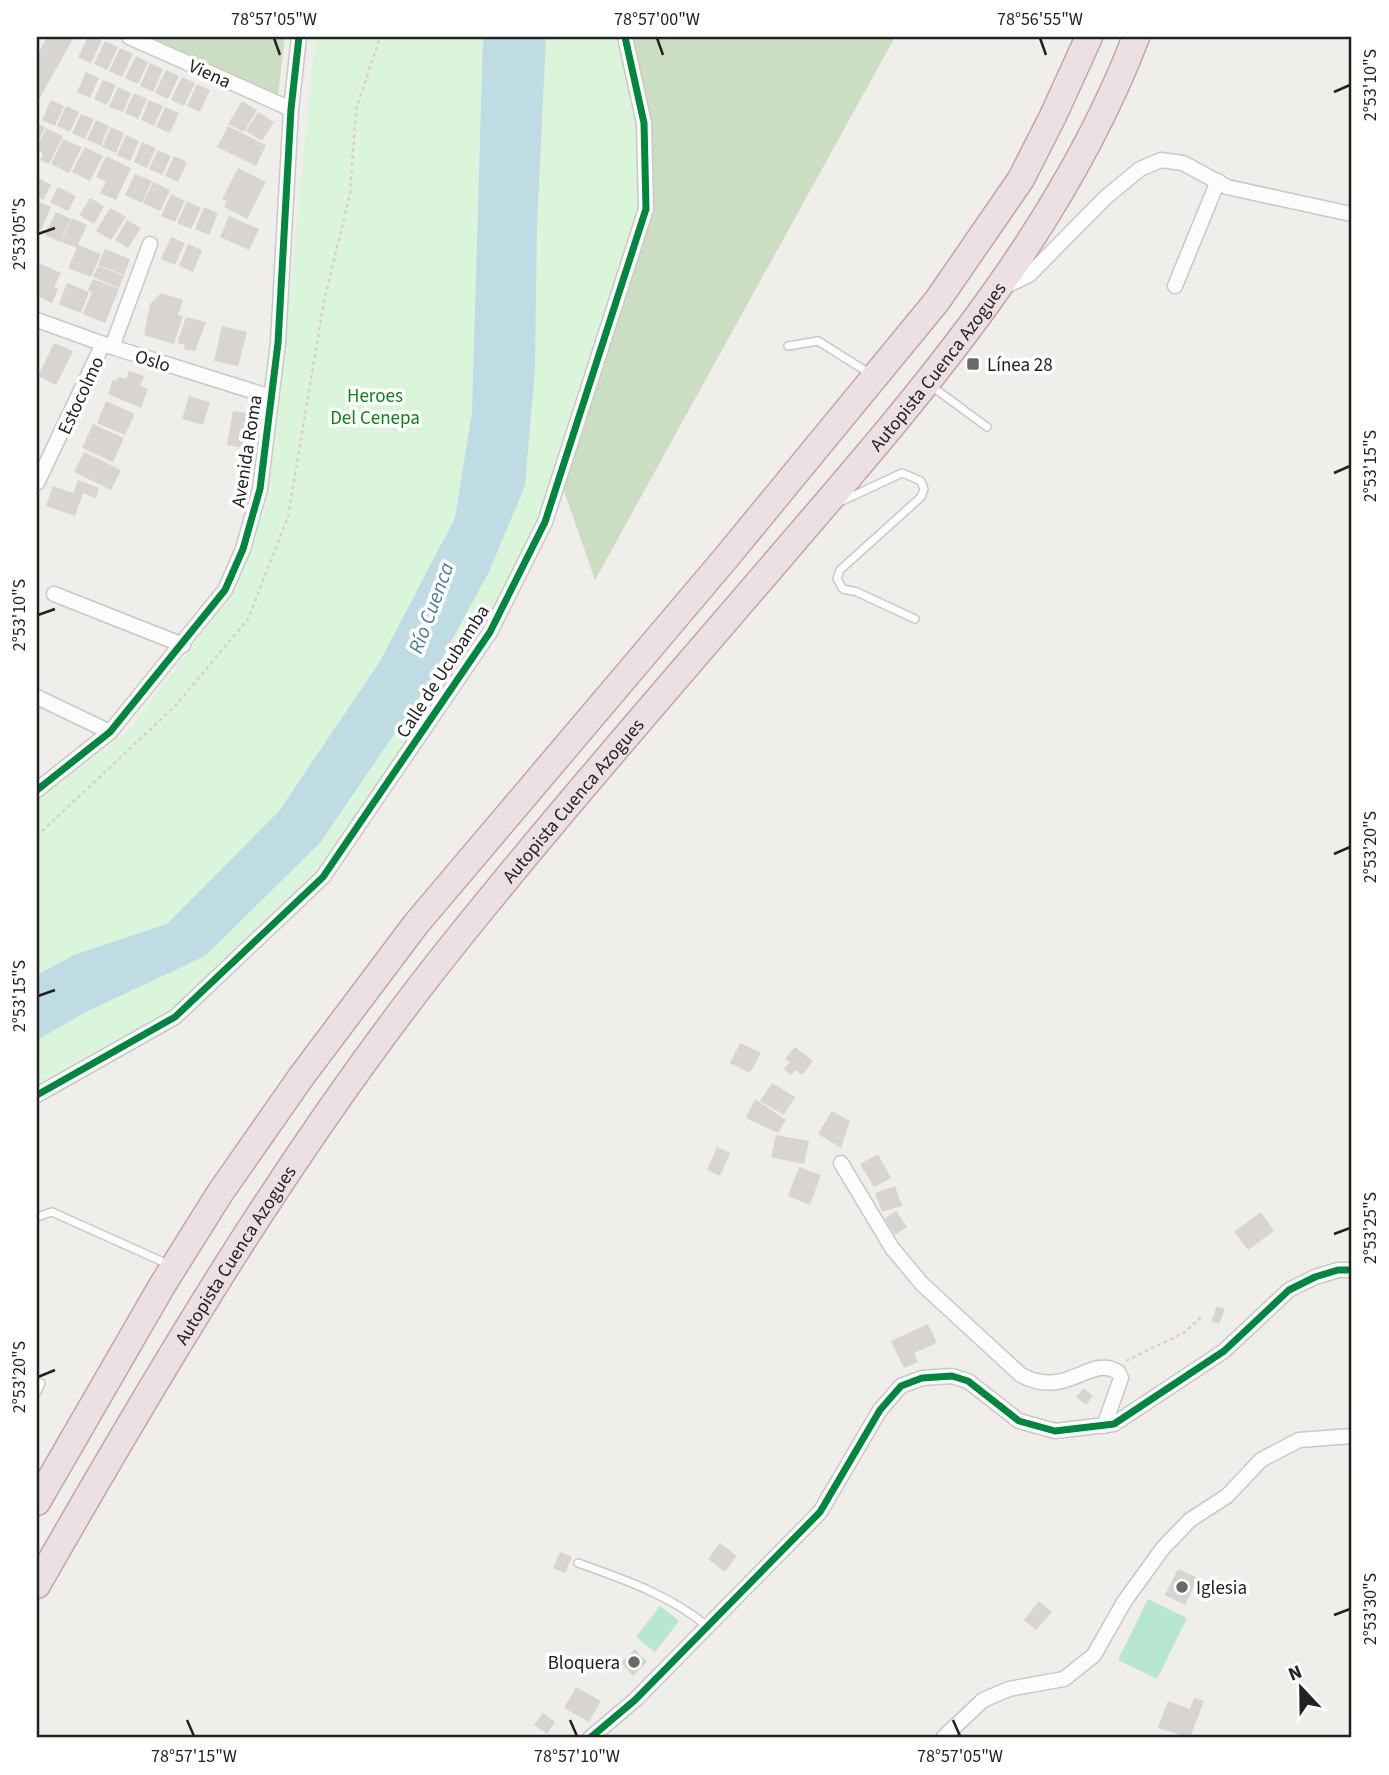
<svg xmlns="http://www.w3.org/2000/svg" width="1389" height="1775" font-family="'Source Sans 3',sans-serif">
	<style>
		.forest { fill: #cbdec1 }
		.park { fill: #daf5da }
		.pitch { fill: #b7e6d2 }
		.water { fill: #bfdbe3 }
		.building { fill: #d7d4d2 }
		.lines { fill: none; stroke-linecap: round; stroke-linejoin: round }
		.lane-casing { stroke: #c9c8c7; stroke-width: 10 }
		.street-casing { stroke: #c9c8c7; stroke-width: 17 }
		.highway-casing { stroke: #c5a2ac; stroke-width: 29 }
		.path { stroke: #dccecd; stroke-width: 2.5; stroke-dasharray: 3.5 3.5; stroke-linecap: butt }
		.lane { stroke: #fdfcfc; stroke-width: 7 }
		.street { stroke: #fdfcfc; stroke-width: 14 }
		.highway { stroke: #ece0e2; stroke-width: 26 }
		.cycleway-casing { stroke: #fff; stroke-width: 11 }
		.cycleway { stroke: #00873e; stroke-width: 7 }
		.ticks { fill: none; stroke: #222; stroke-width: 2.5 }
		.poi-dot { fill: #6a6968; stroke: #fff; stroke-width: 2.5 }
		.labels { text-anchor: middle; stroke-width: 7; stroke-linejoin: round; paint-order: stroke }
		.street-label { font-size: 19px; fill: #222; stroke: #fff }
		.poi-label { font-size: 19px; fill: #222; stroke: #fff; text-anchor: start }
		.park-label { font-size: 19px; fill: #0c8416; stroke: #fff }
		.water-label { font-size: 21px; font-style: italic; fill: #4a7aab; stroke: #fff }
		.neatline { fill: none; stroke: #222; stroke-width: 2.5 }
		.ticks-label { font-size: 18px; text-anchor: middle; fill: #222 }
	</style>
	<rect width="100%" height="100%" fill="#f0eeeb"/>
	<g class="forest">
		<polygon points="150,37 285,37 278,96"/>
		<polygon points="631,37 895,37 595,580 563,488"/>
	</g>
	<g class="park">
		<polygon points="315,37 483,37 472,412 455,518 379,663 279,811 167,924 75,955 37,975 37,801 128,732 232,594 264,499 283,362"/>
		<polygon points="546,37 625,37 644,123 646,209 545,522 490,632 323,877 175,1017 37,1095 37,1040 88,1011 205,956 320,843 489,572 525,486 535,370 537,226"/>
	</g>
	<g class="pitch">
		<polygon points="1148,1599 1187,1618 1157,1679 1118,1660"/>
		<polygon points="660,1606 679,1621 655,1652 636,1637"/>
	</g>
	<polygon class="water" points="483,37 546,37 537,226 535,370 525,486 489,572 426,687 320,843 205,956 88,1011 37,1040 37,975 74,955 167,924 279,811 379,663 455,518 472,412"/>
	<g class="building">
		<polygon points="47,37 74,37 37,103 37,56"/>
		<polygon points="88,37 102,40 91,63 78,57"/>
		<polygon points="105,41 118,47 107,70 94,64"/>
		<polygon points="120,48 133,54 122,77 109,71"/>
		<polygon points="136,56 148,62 138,84 125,78"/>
		<polygon points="150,63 163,69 153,92 140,86"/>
		<polygon points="166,70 179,76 168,99 155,93"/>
		<polygon points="86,72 99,78 90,98 77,92"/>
		<polygon points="182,77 195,83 184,106 171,100"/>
		<polygon points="103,80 116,85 107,105 94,99"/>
		<polygon points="197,84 210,90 200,112 187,106"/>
		<polygon points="118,87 131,93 123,112 109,107"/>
		<polygon points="134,93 147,99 138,119 125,113"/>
		<polygon points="51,100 64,106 55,126 42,120"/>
		<polygon points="149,100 163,106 154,126 141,120"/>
		<polygon points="242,101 257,110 244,132 228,124"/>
		<polygon points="66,106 79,112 70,132 57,126"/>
		<polygon points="165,107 179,113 170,133 156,127"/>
		<polygon points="258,112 274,122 262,141 246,131"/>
		<polygon points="81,114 94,119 85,139 72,133"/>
		<polygon points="96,120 109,126 101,146 87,140"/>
		<polygon points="37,123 45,127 37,145"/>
		<polygon points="228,126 266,145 256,166 217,147"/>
		<polygon points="111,127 124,133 116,153 102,147"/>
		<polygon points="46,128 63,136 49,164 40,160 43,154 37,148"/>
		<polygon points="126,135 139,141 130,161 117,155"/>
		<polygon points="63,139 82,147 69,173 51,164"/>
		<polygon points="142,142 156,148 147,168 134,162"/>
		<polygon points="85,147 103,156 90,181 72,172"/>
		<polygon points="158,150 171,156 162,175 149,169"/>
		<polygon points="106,156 131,168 116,200 100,193 106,182 96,177"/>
		<polygon points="174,156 187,162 178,182 165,176"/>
		<polygon points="238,168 266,182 247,219 224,207 227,201 222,199"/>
		<polygon points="135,174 152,181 142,203 125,195"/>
		<polygon points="37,177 51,185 43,200 37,196"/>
		<polygon points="153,182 170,190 160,211 143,203"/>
		<polygon points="58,187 76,196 68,211 50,202"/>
		<polygon points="171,194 185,201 175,222 161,216"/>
		<polygon points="90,198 104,206 94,224 79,215"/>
		<polygon points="37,201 51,207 41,230 37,228"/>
		<polygon points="187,201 201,208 191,229 177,223"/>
		<polygon points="204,207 218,213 209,235 195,229"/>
		<polygon points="110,208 126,217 111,240 96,231"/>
		<polygon points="56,212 71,219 60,242 45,235"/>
		<polygon points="229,216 259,229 249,250 220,237"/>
		<polygon points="72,218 87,225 78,245 101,254 91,277 68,268 77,248 61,242"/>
		<polygon points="127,220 141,228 128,248 115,240"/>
		<polygon points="171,237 185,243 175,265 161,259"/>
		<polygon points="188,244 202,250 193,272 179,266"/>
		<polygon points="105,249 130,259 124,275 98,265"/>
		<polygon points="37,262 61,273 54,287 58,289 52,303 37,296"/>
		<polygon points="98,266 124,276 119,288 93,277"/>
		<polygon points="93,279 119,289 105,323 83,314 92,292 88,290"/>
		<polygon points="67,283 89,292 81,313 59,304"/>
		<polygon points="161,293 183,300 178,315 183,316 174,344 144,335 150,304"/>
		<polygon points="186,317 206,322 195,351 184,349 185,345 177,343"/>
		<polygon points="222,326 247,332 238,366 214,361"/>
		<polygon points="54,343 73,351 56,385 38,376"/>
		<polygon points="129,371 144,376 140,386 148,389 141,408 108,394 113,379 117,381 118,377 126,379"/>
		<polygon points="189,396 210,402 203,425 182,419"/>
		<polygon points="106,401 135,414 125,435 97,423"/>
		<polygon points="233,411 257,414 251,449 227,445"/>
		<polygon points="93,424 124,438 113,462 82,448"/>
		<polygon points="84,452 121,470 111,490 74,472"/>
		<polygon points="78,480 99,488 96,498 83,493 75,516 46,506 53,486 73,493"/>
		<polygon points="740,1043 761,1053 750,1073 730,1063"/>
		<polygon points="795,1047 813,1061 802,1075 795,1070 791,1075 784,1069 790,1062 785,1059"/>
		<polygon points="772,1083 795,1097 784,1115 760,1101"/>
		<polygon points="755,1099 786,1120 778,1133 746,1118"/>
		<polygon points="832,1111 850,1121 841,1148 818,1134"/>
		<polygon points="776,1135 809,1141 804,1164 771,1157"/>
		<polygon points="717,1147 730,1153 720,1176 707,1170"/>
		<polygon points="878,1154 891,1178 874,1187 860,1164"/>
		<polygon points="799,1167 821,1175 810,1205 788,1196"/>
		<polygon points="895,1186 902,1206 882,1212 875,1193"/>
		<polygon points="896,1211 907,1227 895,1235 884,1219"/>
		<polygon points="1261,1212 1274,1231 1248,1250 1234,1232"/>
		<polygon points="1217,1306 1225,1309 1219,1324 1211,1321"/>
		<polygon points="928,1324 937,1343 914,1353 918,1362 904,1368 891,1341"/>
		<polygon points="1084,1388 1093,1396 1086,1405 1076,1397"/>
		<polygon points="720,1543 737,1556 725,1572 708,1559"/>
		<polygon points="560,1552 572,1557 565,1573 553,1568"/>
		<polygon points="1178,1569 1198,1578 1185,1605 1165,1595"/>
		<polygon points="1039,1601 1052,1612 1036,1630 1024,1620"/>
		<polygon points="635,1649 647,1662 633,1676 621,1663"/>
		<polygon points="576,1687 601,1701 589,1722 564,1708"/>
		<polygon points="1194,1698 1204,1701 1190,1738 1158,1728 1168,1701 1190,1709"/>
		<polygon points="543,1713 555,1722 547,1734 534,1725"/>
	</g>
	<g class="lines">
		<g class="lane-casing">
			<g id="lane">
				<polyline points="788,346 818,341 869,373"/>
				<polyline points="930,385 987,427"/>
				<polyline points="842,501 902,473 921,481 924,489 921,497 840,570 837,579 843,589 857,592 915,619"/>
				<polyline points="37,1217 52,1212 170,1265"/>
				<polyline points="37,1392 41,1383"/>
				<path d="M578 1563C623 1579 670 1595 707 1626"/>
			</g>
		</g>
		<g class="street-casing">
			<g id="street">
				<polyline points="129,37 291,109"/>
				<polyline points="1175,286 1218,181"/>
				<polyline points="1002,288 1029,275 1106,197 1140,169 1161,160 1183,163 1227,187 1351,214"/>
				<polyline points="37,320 112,347 271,397"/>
				<polyline points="112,347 150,244"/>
				<polyline points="37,483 103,344"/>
				<polyline points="54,594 183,645"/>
				<polyline points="37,697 110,732"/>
				<polyline points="37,790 110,732 225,590 243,549 260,489 278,343 291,109 299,37"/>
				<polyline points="37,1095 175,1017 323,877 490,632 545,522 646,209 644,123 625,37"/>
				<path d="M841 1163 892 1248 922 1284 1021 1375C1067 1400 1090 1354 1118 1372L1121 1378 1104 1426"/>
				<polyline points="590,1738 635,1700 820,1512 880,1410 901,1386 922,1378 952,1376 968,1381 1019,1421 1055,1431 1114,1424 1224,1351 1289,1290 1315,1277 1338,1270 1352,1270"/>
				<polyline points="943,1738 983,1700 1009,1689 1064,1679 1094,1655 1124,1602 1163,1548 1190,1520 1227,1496 1261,1460 1299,1440 1352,1436"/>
			</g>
		</g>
		<g class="highway-casing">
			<g id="highway">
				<polyline points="37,1502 163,1284 220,1193 301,1077 416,924 725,559 937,301 1021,179 1053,116 1089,37"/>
				<path id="s1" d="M37 1585C165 1361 297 1138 460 936 568 802 682 672 794 541 927 386 1062 230 1136 37"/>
			</g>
		</g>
		<g class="path">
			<polyline points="37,836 176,705 248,619 288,517 324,301 350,194 356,110 380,37"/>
			<polyline points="1126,1361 1185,1332 1201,1317"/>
		</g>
		<use href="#lane" class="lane"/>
		<use href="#street" class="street"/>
		<use href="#highway" class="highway"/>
		<g class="cycleway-casing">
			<g id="cycleway">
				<polyline points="37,790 110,732 225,590 243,549 260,489 278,343 291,109 299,37"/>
				<polyline points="37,1095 175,1017 323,877 490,632 545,522 646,209 644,123 625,37"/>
				<polyline points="590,1738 635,1700 820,1512 880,1410 901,1386 922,1378 952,1376 968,1381 1019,1421 1055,1431 1114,1424 1224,1351 1289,1290 1315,1277 1338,1270 1352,1270"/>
			</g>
		</g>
		<use href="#cycleway" class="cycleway"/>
	</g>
	<path class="ticks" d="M274 38 280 55M657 38 663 55M1040 38 1046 55M1334 92 1350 85M38 234 55 228M1334 473 1350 466M38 615 55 609M1334 854 1350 847M38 996 55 990M1334 1234 1350 1228M38 1377 55 1370M1334 1615 1350 1609M187 1720 194 1736M570 1720 577 1736M953 1720 960 1736"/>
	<g class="poi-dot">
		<rect x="966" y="357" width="14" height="14" rx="3.5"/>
		<circle cx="1182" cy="1587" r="7"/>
		<circle cx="634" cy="1662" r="7"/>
	</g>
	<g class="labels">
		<g class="street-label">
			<text transform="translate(210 73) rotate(24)" y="7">Viena</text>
			<text transform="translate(153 360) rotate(17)" y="7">Oslo</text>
			<text dy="7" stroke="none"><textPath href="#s1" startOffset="1519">Autopista Cuenca Azogues</textPath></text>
			<text transform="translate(80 395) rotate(-65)" y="7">Estocolmo</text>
			<text transform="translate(246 451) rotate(-81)" y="7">Avenida Roma</text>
			<text transform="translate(442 671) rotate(-57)" y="7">Calle de Ucubamba</text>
			<text dy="7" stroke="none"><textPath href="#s1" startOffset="952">Autopista Cuenca Azogues</textPath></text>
			<text dy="7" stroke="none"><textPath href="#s1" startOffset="385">Autopista Cuenca Azogues</textPath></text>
		</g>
		<g class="poi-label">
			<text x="987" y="371">Línea 28</text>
			<text x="1196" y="1594">Iglesia</text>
			<text x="620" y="1669" text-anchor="end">Bloquera</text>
		</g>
		<g class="park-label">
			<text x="375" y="402">Heroes<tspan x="375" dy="22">Del Cenepa</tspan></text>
		</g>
		<g class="water-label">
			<text transform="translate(431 608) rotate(-70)" y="7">Río Cuenca</text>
		</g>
	</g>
	<rect width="1389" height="1775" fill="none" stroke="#ffffff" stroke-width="77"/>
	<g transform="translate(1301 1688) rotate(338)" stroke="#ffffff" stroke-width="5" paint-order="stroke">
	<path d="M0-5L12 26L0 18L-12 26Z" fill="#222222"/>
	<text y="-10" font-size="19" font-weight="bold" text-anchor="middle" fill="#222222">N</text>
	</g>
	<rect x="38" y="38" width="1312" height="1698" class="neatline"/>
	<g class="ticks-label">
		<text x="274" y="25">78°57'05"W</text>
		<text x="657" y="25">78°57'00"W</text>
		<text x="1040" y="25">78°56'55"W</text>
		<text transform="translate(1370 85) rotate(-90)" y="6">2°53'10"S</text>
		<text transform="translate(19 234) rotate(-90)" y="6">2°53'05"S</text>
		<text transform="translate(1370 466) rotate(-90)" y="6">2°53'15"S</text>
		<text transform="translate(19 615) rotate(-90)" y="6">2°53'10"S</text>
		<text transform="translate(1370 847) rotate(-90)" y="6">2°53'20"S</text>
		<text transform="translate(19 996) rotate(-90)" y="6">2°53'15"S</text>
		<text transform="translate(1370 1228) rotate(-90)" y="6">2°53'25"S</text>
		<text transform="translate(19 1377) rotate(-90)" y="6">2°53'20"S</text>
		<text transform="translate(1370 1609) rotate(-90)" y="6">2°53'30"S</text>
		<text x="194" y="1762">78°57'15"W</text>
		<text x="577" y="1762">78°57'10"W</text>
		<text x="960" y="1762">78°57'05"W</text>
	</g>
</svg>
